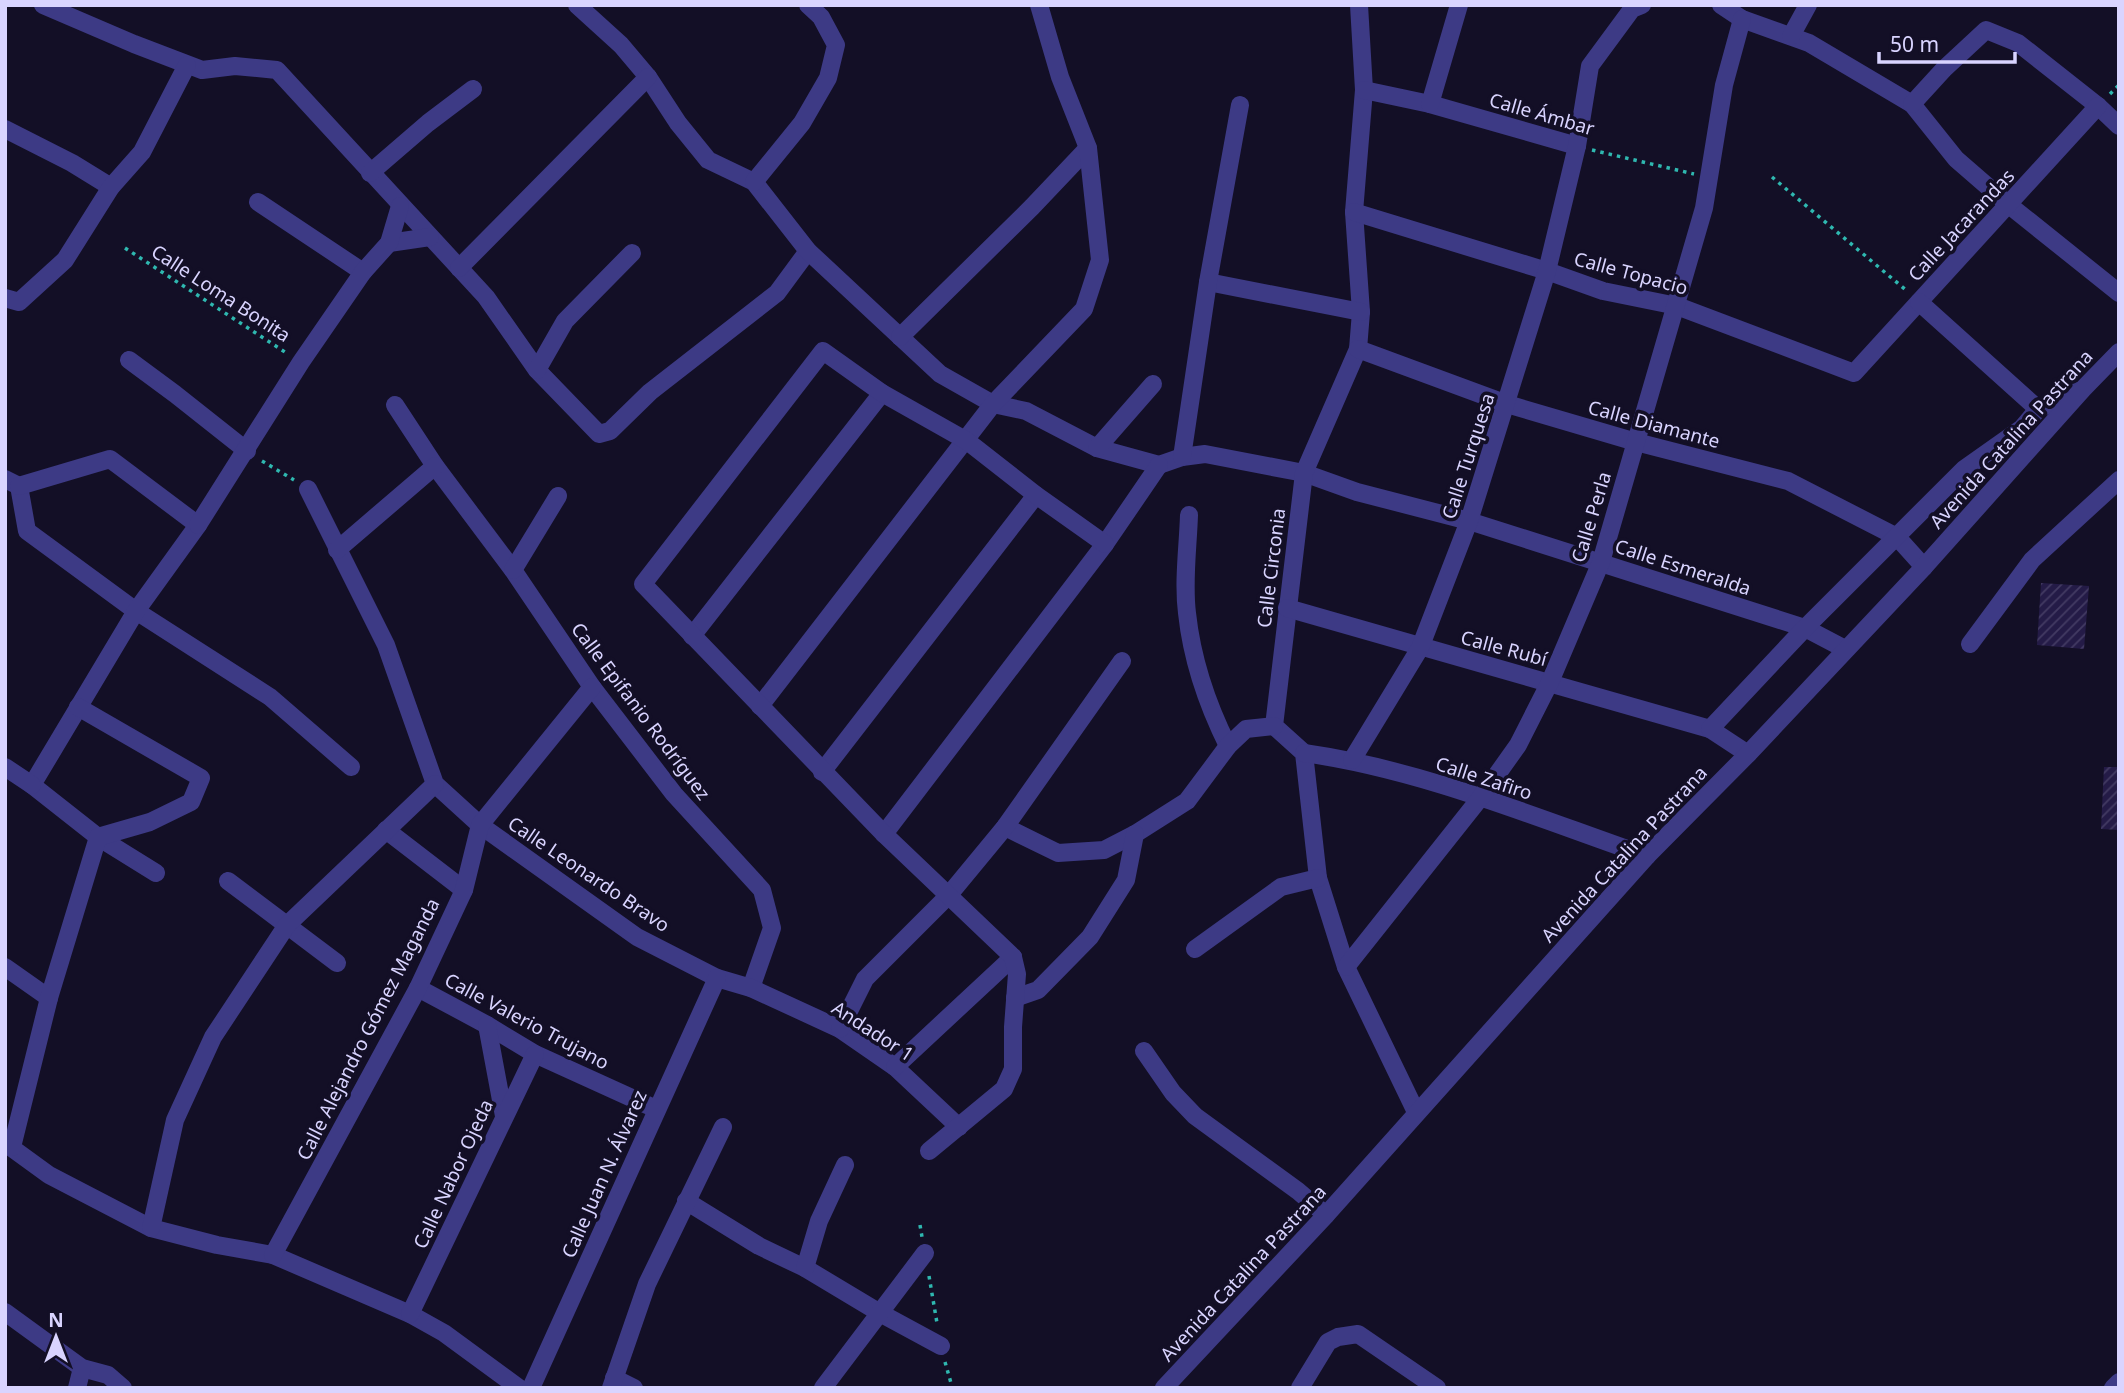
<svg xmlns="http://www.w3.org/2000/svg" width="2124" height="1393" font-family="'Noto Sans',sans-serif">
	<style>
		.building { fill: url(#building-hatch) }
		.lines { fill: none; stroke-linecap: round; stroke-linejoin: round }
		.path { stroke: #2fb8b0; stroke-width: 3.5; stroke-dasharray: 3.5 5; stroke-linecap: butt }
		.minor { stroke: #3d3a85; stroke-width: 18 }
		.labels { text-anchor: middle; stroke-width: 7; stroke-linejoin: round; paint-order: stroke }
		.street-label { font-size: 19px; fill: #d9d4ff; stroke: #130f26 }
	</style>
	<defs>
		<pattern id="building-hatch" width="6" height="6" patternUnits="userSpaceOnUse" patternTransform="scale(1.75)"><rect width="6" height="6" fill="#241b47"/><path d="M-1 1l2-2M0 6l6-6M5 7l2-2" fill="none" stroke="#433b63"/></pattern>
	</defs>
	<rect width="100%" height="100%" fill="#130f26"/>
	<g class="building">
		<polygon points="2041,583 2089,586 2084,649 2037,645"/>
		<polygon points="2104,767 2119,767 2119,830 2101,829"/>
	</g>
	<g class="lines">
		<g class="path">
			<polyline points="2110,94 2119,85"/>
			<polyline points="1592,150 1694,174"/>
			<polyline points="1772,177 1907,291"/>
			<polyline points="125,248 288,354"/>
			<polyline points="262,461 294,480"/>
			<polyline points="920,1225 922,1237"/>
			<polyline points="929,1276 937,1323"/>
			<polyline points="945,1362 951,1383"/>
		</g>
		<g class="minor">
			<polyline points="43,5 134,44 202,70 235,66 277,70 486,297 537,370 599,434 610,431 650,392 777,293 808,251"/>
			<polyline points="577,5 621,45 648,77 678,123 708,160 754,182 808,251 940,374 993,404 1026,411 1097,448 1159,465 1182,457 1205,454 1304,473 1357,492 1469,521 1805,628 1845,649"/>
			<polyline points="1359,5 1364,90 1354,212 1361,312 1358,349 1304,473 1274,726 1304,753 1318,878 1346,967 1416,1112"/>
			<polyline points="1721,5 1742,19 1809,43 1912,104 1956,159 2009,205 2119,293"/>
			<polyline points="1791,36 1808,5"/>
			<polyline points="1364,90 1430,104 1577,146"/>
			<polyline points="1430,104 1459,5"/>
			<polyline points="1912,104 1944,69 1986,30 2018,43 2098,106 2119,126"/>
			<polyline points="5,129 72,163 111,187"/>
			<polyline points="370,173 428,123 473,89"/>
			<polyline points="754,182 802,123 828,78 836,45 821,17 808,5"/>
			<polyline points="258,202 363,272"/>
			<polyline points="1354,212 1547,271 1603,291 1677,306 1854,373 2098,106"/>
			<polyline points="389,243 430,237"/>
			<polyline points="459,268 648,77"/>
			<polyline points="1208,282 1361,312"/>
			<polyline points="5,298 19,302 65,260 111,187 142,152 187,65"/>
			<polyline points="1919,302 2038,409"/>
			<polyline points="900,337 1032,207 1088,148"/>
			<polyline points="1358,349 1507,404 1636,442 1788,481 1897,537 1924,567"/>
			<polyline points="129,360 175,394 247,451"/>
			<polyline points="537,370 565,321 632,253"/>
			<polyline points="395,405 435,466 513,570 592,687 674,794 762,890 772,928 751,988"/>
			<polyline points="1097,448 1153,384"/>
			<polyline points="1182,457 1208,282 1240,105"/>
			<polyline points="5,479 19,486 27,531 136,611 270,697 351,767"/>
			<polyline points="19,486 110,459 198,525 136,611 32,785 98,837 156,873"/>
			<polyline points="308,489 386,645 435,784 480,825 637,937 717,978 751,988 840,1029 895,1067 959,1127"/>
			<path d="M1189 515C1188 547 1183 581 1187 613 1192 660 1207 704 1228 746"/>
			<polyline points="198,525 301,362 363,272 389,243 400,206"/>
			<polyline points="337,550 435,466"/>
			<polyline points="513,570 558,496"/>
			<polyline points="1287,608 1710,729"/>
			<polyline points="692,636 882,393"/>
			<polyline points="1970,644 2032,560 2119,480"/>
			<polyline points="760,706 993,404 1084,309 1100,260 1088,148 1060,77 1039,5"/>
			<path d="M1304 753C1423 770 1534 817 1647 856"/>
			<polyline points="1748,754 1710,729 1805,628 1964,469 2022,428 2038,409 2078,391"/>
			<polyline points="1352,760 1420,648 1469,521 1547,271 1577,146 1590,66 1632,9 1642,5"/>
			<polyline points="5,767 32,785"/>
			<polyline points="822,772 1036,495"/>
			<polyline points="1005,827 1058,853 1104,850 1135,834 1187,801 1228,746 1246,729 1274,726"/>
			<polyline points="386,830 464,890"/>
			<polyline points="884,834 1105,544 1159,465"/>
			<polyline points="228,881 337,963"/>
			<polyline points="1195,949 1281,887 1318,878"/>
			<polyline points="5,967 49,998"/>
			<polyline points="1346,967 1481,797 1518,745 1550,682 1601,562 1704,208 1724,85 1742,19"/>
			<polyline points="418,988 487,1025 535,1054 656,1109"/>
			<polyline points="1015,998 1038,990 1090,937 1126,880 1135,834"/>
			<polyline points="487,1025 504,1116"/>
			<polyline points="840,1029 865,979 948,896 1005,827 1122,661"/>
			<polyline points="1144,1051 1173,1093 1195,1116 1298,1191 1326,1215"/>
			<polyline points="895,1067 1013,957"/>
			<polyline points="5,1143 49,1175 151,1228 217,1245 273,1255 410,1314 444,1333 519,1388"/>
			<polyline points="12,1147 49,998 98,837 150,822 191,802 201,778 78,707"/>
			<polyline points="929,1151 1004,1089 1013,1069 1013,1027 1017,974 1013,957 884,834 643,584 823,351 882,393 967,441 1036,495 1105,544"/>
			<polyline points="686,1201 759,1246 805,1268 880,1313 941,1346"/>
			<polyline points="151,1228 175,1120 213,1037 287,925 435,784"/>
			<polyline points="273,1255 418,988 464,890 480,825 592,687"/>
			<polyline points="805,1268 819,1221 845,1165"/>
			<polyline points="5,1312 82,1368 108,1375 123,1388"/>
			<polyline points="410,1314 535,1054"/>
			<polyline points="614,1378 634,1388"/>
			<polyline points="77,1388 82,1368"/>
			<polyline points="531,1388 717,978"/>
			<polyline points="611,1388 647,1284 723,1127"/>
			<polyline points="823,1388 925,1253"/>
			<polyline points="1164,1388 1326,1215 1647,856 1748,754 1924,567 2083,389 2119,352"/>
			<polyline points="1300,1388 1328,1342 1338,1337 1358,1334 1437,1388"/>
			<polyline points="2113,1388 2119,1382"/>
		</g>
	</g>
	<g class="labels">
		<g class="street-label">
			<text transform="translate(1542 114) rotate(16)" y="7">Calle Ámbar</text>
			<text transform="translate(1961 225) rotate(-47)" y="7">Calle Jacarandas</text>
			<text transform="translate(1631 273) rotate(15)" y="7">Calle Topacio</text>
			<text transform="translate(221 293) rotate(33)" y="7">Calle Loma Bonita</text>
			<text transform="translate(1654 424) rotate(15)" y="7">Calle Diamante</text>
			<text transform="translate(2011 439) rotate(-48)" y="7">Avenida Catalina Pastrana</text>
			<text transform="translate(1468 456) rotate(-72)" y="7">Calle Turquesa</text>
			<text transform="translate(1591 517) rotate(-73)" y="7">Calle Perla</text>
			<text transform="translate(1683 567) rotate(18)" y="7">Calle Esmeralda</text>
			<text transform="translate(1271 568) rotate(-83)" y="7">Calle Circonia</text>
			<text transform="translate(1504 648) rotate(15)" y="7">Calle Rubí</text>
			<text transform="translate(641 711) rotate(53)" y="7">Calle Epifanio Rodríguez</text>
			<text transform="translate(1484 778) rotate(18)" y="7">Calle Zafiro</text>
			<text transform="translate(1624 854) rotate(-47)" y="7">Avenida Catalina Pastrana</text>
			<text transform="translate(589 874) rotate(34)" y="7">Calle Leonardo Bravo</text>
			<text transform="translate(527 1021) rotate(28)" y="7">Calle Valerio Trujano</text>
			<text transform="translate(368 1029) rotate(-63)" y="7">Calle Alejandro Gómez Maganda</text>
			<text transform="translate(873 1031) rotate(33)" y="7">Andador 1</text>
			<text transform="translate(453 1174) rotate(-65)" y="7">Calle Nabor Ojeda</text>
			<text transform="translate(604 1174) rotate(-66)" y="7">Calle Juan N. Álvarez</text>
			<text transform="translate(1243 1273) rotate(-47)" y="7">Avenida Catalina Pastrana</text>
		</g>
	</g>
	<rect width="2124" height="1393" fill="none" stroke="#d9d4ff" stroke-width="14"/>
	<g transform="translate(56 1337)" stroke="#130f26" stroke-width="5" paint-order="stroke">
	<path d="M0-5L12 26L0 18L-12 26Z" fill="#d9d4ff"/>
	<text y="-10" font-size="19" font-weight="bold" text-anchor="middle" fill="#d9d4ff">N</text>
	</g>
	<path d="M1879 52v10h136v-10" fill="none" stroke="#d9d4ff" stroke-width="3.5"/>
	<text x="1890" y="52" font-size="21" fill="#d9d4ff" stroke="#130f26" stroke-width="5" paint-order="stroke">50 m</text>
</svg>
